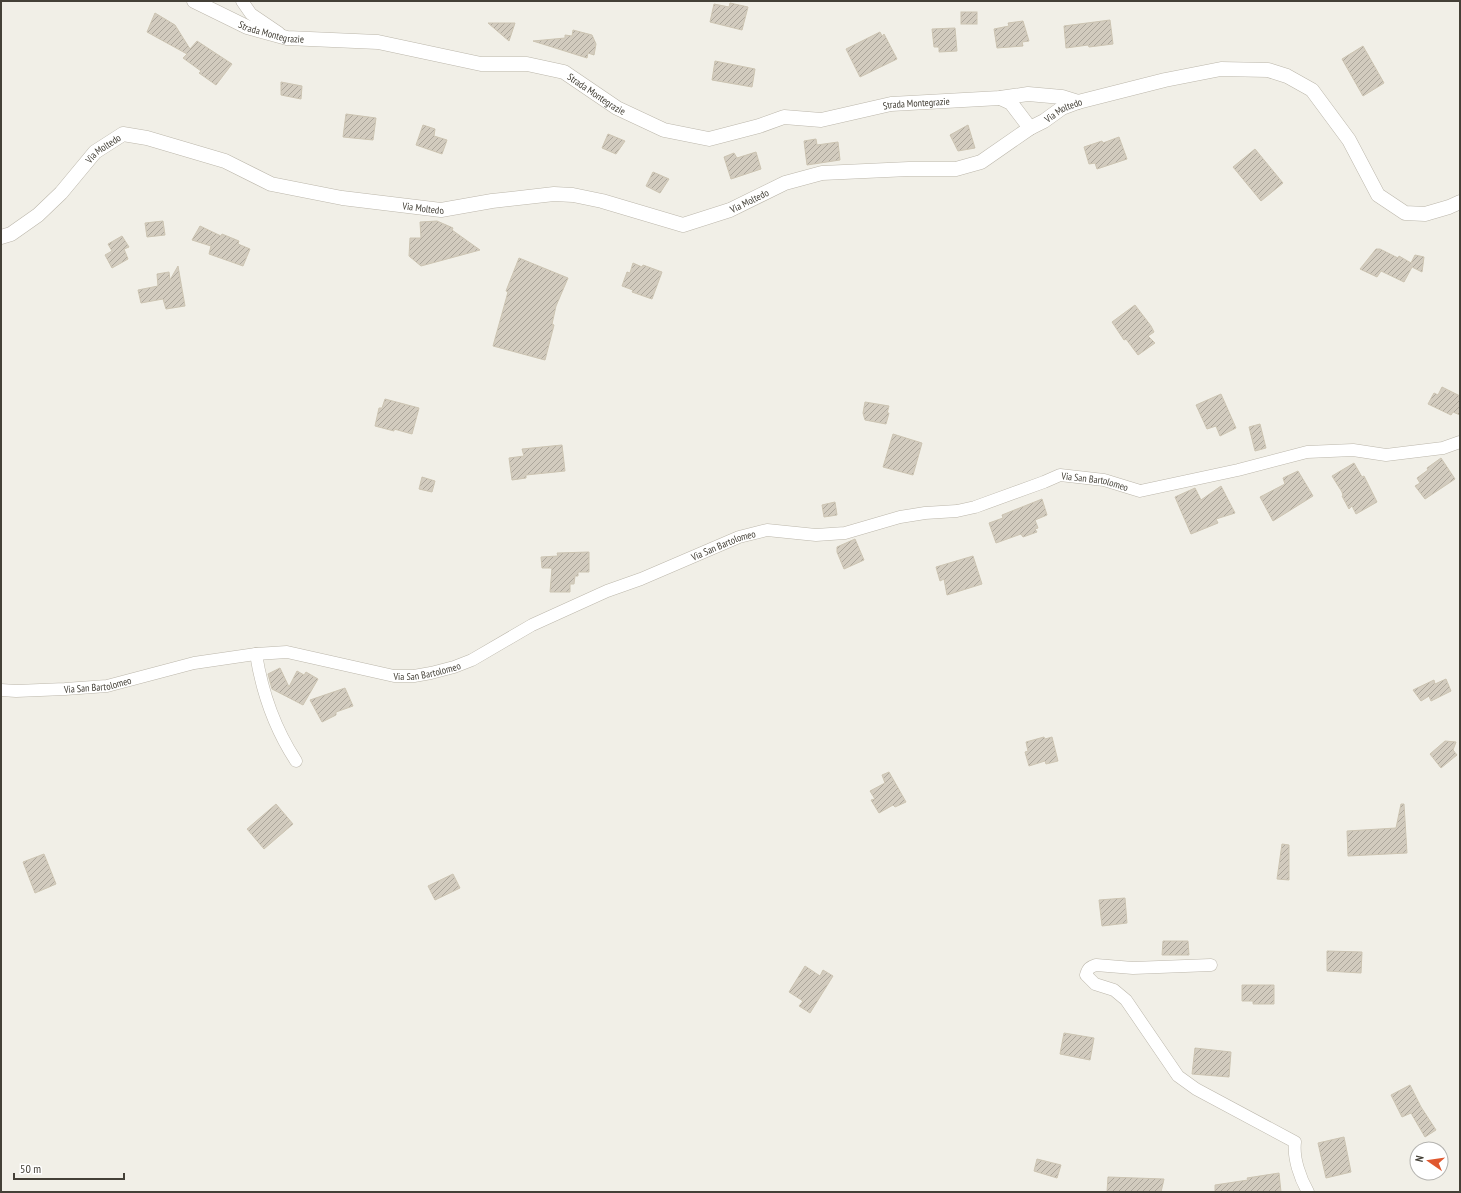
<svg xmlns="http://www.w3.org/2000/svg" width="1461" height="1193" font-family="'PT Sans Narrow',sans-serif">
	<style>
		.building { fill: url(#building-hatch); stroke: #ccc4b2 }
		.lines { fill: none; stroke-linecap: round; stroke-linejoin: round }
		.minor-casing { stroke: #bcb7ab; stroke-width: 13 }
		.tertiary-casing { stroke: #bcb7ab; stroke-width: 15 }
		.minor { stroke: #fff; stroke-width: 12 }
		.tertiary { stroke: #fff; stroke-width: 14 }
		.labels { text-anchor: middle; stroke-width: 3; stroke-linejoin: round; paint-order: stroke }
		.street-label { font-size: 10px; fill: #444037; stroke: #fff }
	</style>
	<defs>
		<pattern id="building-hatch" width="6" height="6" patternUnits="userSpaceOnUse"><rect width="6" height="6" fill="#d2cbbe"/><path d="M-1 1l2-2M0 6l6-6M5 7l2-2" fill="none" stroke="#aca69b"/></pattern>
	</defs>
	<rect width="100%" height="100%" fill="#f1efe7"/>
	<g class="building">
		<polygon points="730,3 748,7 742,30 710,22 714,4 729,7"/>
		<rect x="961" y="12" width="16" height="12"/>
		<polygon points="155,13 175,25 190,49 197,41 232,64 216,85 199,73 201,71 183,58 187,54 147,32"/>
		<polygon points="1110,20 1113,44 1089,47 1088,45 1066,48 1064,26"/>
		<polygon points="1023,21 1029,41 1022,42 1023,46 997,48 994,29 1009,26 1008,23"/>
		<polygon points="488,23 515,23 509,41"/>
		<polygon points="955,28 957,51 939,52 939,47 934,47 932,29"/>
		<polygon points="573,30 592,35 596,44 594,55 588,53 587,58 533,41 565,38 565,35 572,36"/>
		<polygon points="880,32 882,36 884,34 897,59 860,77 846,49"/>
		<polygon points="1363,46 1384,83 1363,96 1342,59"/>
		<polygon points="715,61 755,69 752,87 712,80"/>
		<polygon points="281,82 302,86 301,99 281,95"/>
		<polygon points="346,114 376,118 373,140 343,137"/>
		<polygon points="423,125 435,129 434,136 447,140 442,154 416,145"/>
		<polygon points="968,125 975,148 958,151 950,135"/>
		<polygon points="608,134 625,141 616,154 602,148"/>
		<polygon points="1119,137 1127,159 1097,169 1095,163 1089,164 1084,147 1102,141 1103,143"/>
		<polygon points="816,139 817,145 838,142 840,160 807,165 804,141"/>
		<polygon points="1255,149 1283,183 1261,201 1233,167"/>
		<polygon points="756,152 761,169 731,179 724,157 734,153 737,158"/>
		<polygon points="653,172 669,179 660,193 646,186"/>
		<polygon points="163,221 165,235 147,237 145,223"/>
		<polygon points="437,221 453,228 452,230 480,250 421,266 409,256 410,238 421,238 420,222"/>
		<polygon points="200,226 221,236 222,234 239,241 238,244 250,249 243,266 209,254 211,246 192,240"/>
		<polygon points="122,236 129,247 124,249 128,259 112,268 105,255 112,251 108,244"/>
		<polygon points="1376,249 1380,249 1398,258 1399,256 1411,263 1415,255 1424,257 1422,272 1412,267 1404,282 1381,271 1377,277 1360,269"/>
		<polygon points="519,258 568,278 556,306 552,324 554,325 545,360 493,346 508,292 506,291"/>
		<polygon points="633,263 642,267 643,265 662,272 652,299 632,292 633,290 622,286 627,272 630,273"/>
		<polygon points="178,266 185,306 166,309 163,299 141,303 138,290 158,286 157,274 169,272 170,280"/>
		<polygon points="1135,305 1151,326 1154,332 1148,336 1155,343 1138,355 1126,339 1124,340 1112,322"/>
		<polygon points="1442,387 1460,396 1460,415 1453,412 1451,415 1428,404 1434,393 1438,395"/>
		<polygon points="1221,394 1236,428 1220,436 1216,426 1207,429 1196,405"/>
		<polygon points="385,399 419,408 412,434 394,429 394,431 375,426 379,408 382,408"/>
		<polygon points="865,402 889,406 887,413 889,413 886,424 865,420 863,413"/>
		<polygon points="1260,424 1266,448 1255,451 1249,427"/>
		<polygon points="893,434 922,443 913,475 883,467"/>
		<polygon points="562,445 565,471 526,475 526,478 512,480 509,458 524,456 522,449"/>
		<polygon points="1441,458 1455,479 1425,499 1415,486 1420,483 1417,478 1428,470 1427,468"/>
		<polygon points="1354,463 1362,477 1364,476 1377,502 1356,514 1352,506 1349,509 1342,496 1343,496 1342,492 1332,476"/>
		<polygon points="1298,471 1313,496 1273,521 1260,497 1285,484 1283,478"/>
		<polygon points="422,477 435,481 432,492 419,489"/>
		<polygon points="1221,486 1235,513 1216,519 1218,523 1191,534 1175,497 1195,488 1201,500"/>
		<polygon points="1042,499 1047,515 1035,520 1038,528 1035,529 1037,532 1023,537 1021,534 996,543 989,523 1003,518 1002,515"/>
		<polygon points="835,502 837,515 824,517 822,505"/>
		<polygon points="855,539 864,560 844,569 837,552 837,547"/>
		<polygon points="589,552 589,572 578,572 578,576 575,576 574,584 570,584 570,592 550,592 552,568 542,568 541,557 558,556 557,553"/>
		<polygon points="973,556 982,584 947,595 944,579 940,581 936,567"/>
		<polygon points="280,668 289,687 297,671 304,675 306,672 318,679 303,705 272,689 268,674"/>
		<polygon points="1446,679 1451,691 1431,701 1429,696 1421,701 1413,690 1434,680 1435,684"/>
		<polygon points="345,688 353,706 336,712 336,715 322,722 310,700"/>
		<polygon points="1044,737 1045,739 1052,737 1058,761 1046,764 1045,761 1029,766 1025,752 1028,751 1026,742"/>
		<polygon points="1445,741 1456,742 1453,750 1457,755 1441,768 1430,754"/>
		<polygon points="889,772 906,802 895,807 893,805 879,813 871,800 875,799 870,791 885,783 882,775"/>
		<polygon points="276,804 293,824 264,849 247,829"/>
		<polygon points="1401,804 1404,804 1407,853 1348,856 1347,831 1396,828"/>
		<polygon points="1282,844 1289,845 1289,880 1277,879"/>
		<polygon points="44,854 56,884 35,893 23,862"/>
		<polygon points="453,874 460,888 435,900 428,886"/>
		<polygon points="1125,898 1127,923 1102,926 1099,900"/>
		<polygon points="1163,941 1188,941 1189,955 1162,955"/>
		<polygon points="1327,951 1362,952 1361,973 1327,971"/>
		<polygon points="805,966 820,976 823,970 833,976 810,1013 799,1006 803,1001 789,992"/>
		<polygon points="1242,985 1274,985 1274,1004 1253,1004 1253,1001 1242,1001"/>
		<polygon points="1064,1033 1094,1038 1090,1060 1060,1054"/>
		<polygon points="1195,1048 1231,1052 1229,1077 1192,1074"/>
		<polygon points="1410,1085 1421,1107 1436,1130 1425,1137 1411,1113 1402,1117 1391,1095"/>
		<polygon points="1344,1137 1351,1172 1326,1178 1318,1143"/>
		<polygon points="1037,1159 1061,1165 1057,1178 1034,1171"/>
		<polygon points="1279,1173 1281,1192 1215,1192 1215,1185 1248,1180 1247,1178"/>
		<polygon points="1108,1177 1164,1179 1161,1192 1107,1192"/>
	</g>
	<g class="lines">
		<g class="minor-casing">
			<g id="minor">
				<polyline points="242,1 251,14 279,33"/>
				<path d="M256 654C262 692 275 729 296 761"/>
				<path id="s1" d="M1 690 16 691 65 689 107 686 194 663 256 654 287 652 394 676H414L431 673 454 667 472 660 532 625 607 591 641 579 739 537 767 530 816 535 845 533 900 517 925 513 957 511 975 507 1044 482 1060 475 1104 480 1140 491 1238 470 1307 452 1353 450 1386 455 1443 448 1460 442"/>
				<path d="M1211 965 1133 968 1096 965C1090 967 1088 968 1086 975L1095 984 1114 990 1126 1000 1178 1076 1196 1089 1295 1142C1293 1158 1300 1178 1308 1192"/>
			</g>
		</g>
		<g class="tertiary-casing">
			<g id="tertiary">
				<path id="s2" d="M194 1 247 27 287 38 378 42 481 64H527L564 72 617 108 664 130 709 139 759 126 784 117 821 120 891 104 1000 98 1028 94 1062 97 1078 102"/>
				<polyline points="1000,98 1011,103 1030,128"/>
				<path id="s3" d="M1 237 11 234 38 215 61 193 95 152 123 134 147 138 225 161 271 184 342 198 441 210 492 201 554 194 573 195 602 201 683 225 730 210 785 183 822 173 909 169H956L981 162 1030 128 1044 121 1062 108 1078 102 1165 80 1221 69 1268 70 1287 76 1312 90 1349 140 1378 195 1405 213 1425 214 1449 207 1460 202"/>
			</g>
		</g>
		<use href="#minor" class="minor"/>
		<use href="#tertiary" class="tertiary"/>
	</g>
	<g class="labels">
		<g class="street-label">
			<text dy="4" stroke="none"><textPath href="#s2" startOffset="84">Strada Montegrazie</textPath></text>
			<text dy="4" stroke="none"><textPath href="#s2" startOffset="420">Strada Montegrazie</textPath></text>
			<text dy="4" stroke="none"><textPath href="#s2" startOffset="755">Strada Montegrazie</textPath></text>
			<text dy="4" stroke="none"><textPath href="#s3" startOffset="1145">Via Moltedo</textPath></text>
			<text dy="4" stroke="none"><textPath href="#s3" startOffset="137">Via Moltedo</textPath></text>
			<text dy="4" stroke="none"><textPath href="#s3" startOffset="809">Via Moltedo</textPath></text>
			<text dy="4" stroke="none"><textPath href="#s3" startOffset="473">Via Moltedo</textPath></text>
			<text dy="4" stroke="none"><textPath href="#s1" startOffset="1141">Via San Bartolomeo</textPath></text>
			<text dy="4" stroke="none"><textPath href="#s1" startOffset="757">Via San Bartolomeo</textPath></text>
			<text dy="4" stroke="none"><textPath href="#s1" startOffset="433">Via San Bartolomeo</textPath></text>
			<text dy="4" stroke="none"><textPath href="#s1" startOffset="97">Via San Bartolomeo</textPath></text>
		</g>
	</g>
	<rect width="1461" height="1193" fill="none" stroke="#444037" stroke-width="4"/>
	<g transform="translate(1429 1161) rotate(283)"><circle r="19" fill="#ffffff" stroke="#b4b3af"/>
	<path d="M0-3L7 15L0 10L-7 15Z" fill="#e0582f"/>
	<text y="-6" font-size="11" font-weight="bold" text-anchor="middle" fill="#444037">N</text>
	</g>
	<path d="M14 1173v6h110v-6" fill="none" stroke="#444037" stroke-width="2"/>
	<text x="20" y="1173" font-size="12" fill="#444037" stroke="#ffffff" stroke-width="3" paint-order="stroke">50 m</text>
</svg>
